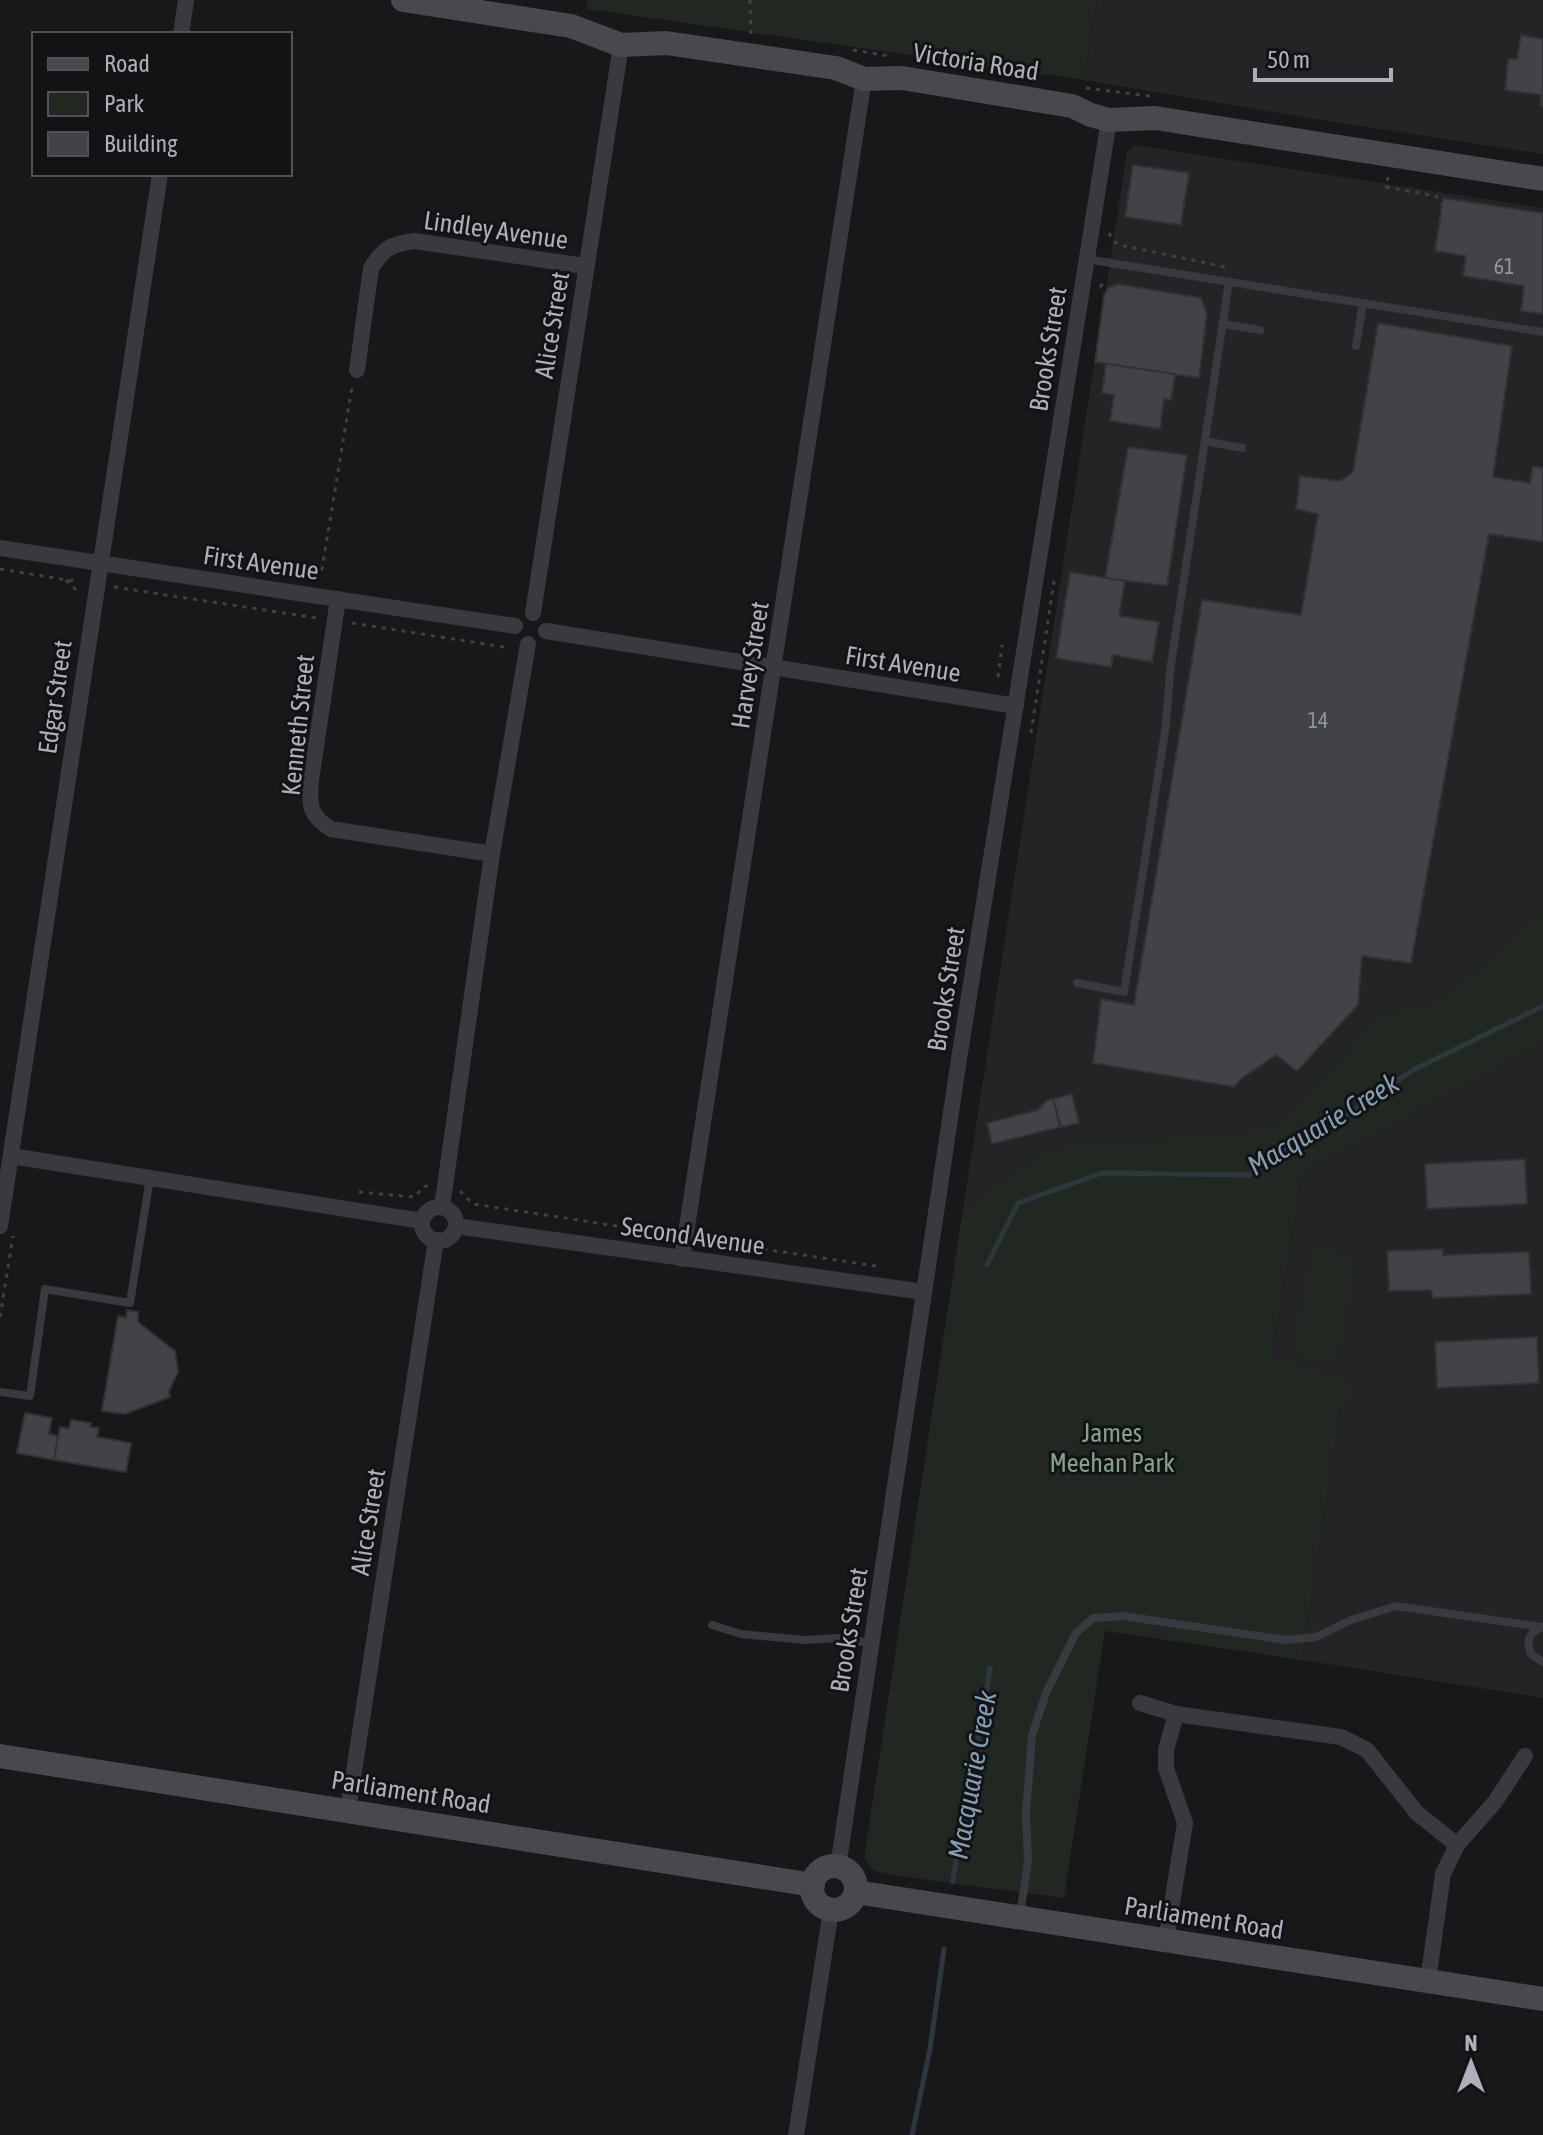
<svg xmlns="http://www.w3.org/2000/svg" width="1543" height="2135" font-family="'Asap Condensed',sans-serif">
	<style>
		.built { fill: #242427 }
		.green { fill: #202821 }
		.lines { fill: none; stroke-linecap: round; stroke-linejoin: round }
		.stream { stroke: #2e373e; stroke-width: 5 }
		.building { fill: #424347; stroke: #323236; stroke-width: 2 }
		.path { stroke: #3f4146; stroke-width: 3; stroke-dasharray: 4 6; stroke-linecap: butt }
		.lane { stroke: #393a3f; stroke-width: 8 }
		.street { stroke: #393a3f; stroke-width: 16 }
		.secondary { stroke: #47494f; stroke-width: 24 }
		.labels { text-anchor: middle; stroke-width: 6; stroke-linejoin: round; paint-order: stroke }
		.number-label { font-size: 22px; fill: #91959d }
		.street-label { font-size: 26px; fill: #abb0ba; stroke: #131315 }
		.park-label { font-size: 26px; fill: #82a483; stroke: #131315 }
		.water-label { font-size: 28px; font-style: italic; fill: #829eb4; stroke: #131315 }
	</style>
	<rect width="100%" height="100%" fill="#18181a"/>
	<g class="built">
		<polygon points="1097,0 1543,0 1543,154 1302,117 1084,80"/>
		<polygon points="1135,145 1543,208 1543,910 1463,980 1427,1007 1385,1009 1275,1127 1054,1146 1003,1178 962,1216 1127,152"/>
		<polygon points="1543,1044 1543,1698 1302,1660 1341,1404 1357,1393 1272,1356 1303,1171"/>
	</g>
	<g class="green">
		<polygon points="587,0 1097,0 1084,80 587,9"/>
		<path d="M1543 910V1044L1303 1172 1272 1356 1345 1377 1357 1394 1341 1405 1302 1660 1105 1631 1064 1898C1000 1889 937 1883 874 1871L864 1858 962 1216 1003 1178 1054 1146 1275 1127 1385 1009 1427 1007 1463 980Z"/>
		<polygon points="1312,1247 1357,1255 1337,1364 1292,1355"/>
	</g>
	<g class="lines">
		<g class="stream">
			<polyline points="987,1265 1018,1203 1102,1173 1249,1175 1273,1156 1317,1135 1413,1070 1543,1006"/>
			<path d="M953 1882C962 1810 980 1740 990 1668"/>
			<polyline points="912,2135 930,2049 944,1949"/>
		</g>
	</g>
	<g class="building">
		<polygon points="1521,35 1543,39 1543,106 1540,106 1541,95 1505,90 1508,59 1517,59"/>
		<polygon points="1133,165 1189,173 1181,225 1125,217"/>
		<polygon points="1443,198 1543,213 1543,314 1521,311 1524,286 1463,276 1466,256 1435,251"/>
		<polygon points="1118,284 1201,298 1207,314 1199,378 1095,362 1104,295 1108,288"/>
		<polygon points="1378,323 1512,346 1493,477 1530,483 1533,466 1543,468 1543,542 1489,534 1411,963 1362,956 1358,1005 1297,1071 1276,1055 1241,1079 1234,1087 1093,1063 1101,999 1134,1005 1202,600 1301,615 1318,514 1296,509 1300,476 1340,481 1353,472"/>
		<polygon points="1106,364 1175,374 1171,400 1164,399 1160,429 1110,421 1114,395 1102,393"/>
		<polygon points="1128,447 1187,455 1167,586 1105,578"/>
		<polygon points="1070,572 1125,581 1119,616 1159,622 1152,662 1113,655 1111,667 1056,658"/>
		<polygon points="1072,1094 1079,1123 1061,1127 1053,1099"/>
		<polygon points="1053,1099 1060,1127 992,1144 987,1123 1038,1110 1047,1100"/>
		<polygon points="1525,1159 1527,1204 1427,1209 1425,1164"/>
		<polygon points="1443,1249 1443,1255 1529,1252 1531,1294 1433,1298 1431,1290 1389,1291 1387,1251"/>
		<polygon points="127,1310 138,1312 138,1322 175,1351 178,1372 169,1391 170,1397 125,1414 102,1411 118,1316 126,1318"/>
		<polygon points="1537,1337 1539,1383 1437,1388 1435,1342"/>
		<polygon points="25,1413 52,1418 49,1434 58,1436 54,1460 17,1453"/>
		<polygon points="71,1420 91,1423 90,1427 99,1428 97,1437 131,1443 126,1472 54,1460 60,1427 69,1429"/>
	</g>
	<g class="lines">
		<g class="path">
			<polyline points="750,0 751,35"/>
			<polyline points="853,50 889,56"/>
			<polyline points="1086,88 1150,96"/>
			<polyline points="1388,177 1386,187 1436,196 1442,205"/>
			<polyline points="1109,233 1113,241 1120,245 1225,267"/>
			<polyline points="1100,287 1106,280"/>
			<polyline points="0,569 79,582"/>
			<polyline points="315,578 322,569 352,387"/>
			<polyline points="66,580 75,589 77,596"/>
			<polyline points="114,587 317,618"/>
			<polyline points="352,623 510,648"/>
			<polyline points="998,677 1002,645"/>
			<polyline points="1031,733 1055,575"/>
			<polyline points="460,1191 473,1204 669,1234"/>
			<polyline points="359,1192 415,1197 423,1187 430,1185"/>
			<polyline points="704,1240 882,1267"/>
			<polyline points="0,1317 13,1236"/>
		</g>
		<g class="lane">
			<polyline points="1086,259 1543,332"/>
			<polyline points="1223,324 1260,330"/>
			<polyline points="1356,346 1363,303"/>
			<polyline points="1205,441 1242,448"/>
			<polyline points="1077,983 1124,992 1166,725 1170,671 1229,282"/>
			<polyline points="0,1392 30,1396 45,1289 130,1303 150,1178"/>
			<polyline points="712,1625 741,1634 805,1640 837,1638 871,1643"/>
			<path d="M1542 1627C1529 1631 1525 1643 1532 1655L1543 1662"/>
			<polyline points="1020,1916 1028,1861 1026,1814 1032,1735 1046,1693 1076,1633 1093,1618 1123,1616 1286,1640 1316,1637 1351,1620 1396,1606 1542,1627"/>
		</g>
		<g class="street">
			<polyline points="181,34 186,0"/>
			<path d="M357 370 371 268C384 248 391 244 414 241L585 266"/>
			<polyline points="0,548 515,626"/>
			<path d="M338 599 311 780C309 804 309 816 331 829L492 854"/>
			<polyline points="533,613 621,45"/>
			<polyline points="546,631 1016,706"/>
			<polyline points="11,1156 422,1221"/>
			<circle cx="439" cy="1224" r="17"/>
			<polyline points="442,1207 492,854 528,644"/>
			<polyline points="0,1226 160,174"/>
			<polyline points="456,1226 924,1292"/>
			<polyline points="682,1259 864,79"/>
			<polyline points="1140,1703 1176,1714 1341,1737 1367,1750 1417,1813 1457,1845"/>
			<polyline points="348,1810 436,1240"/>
			<polyline points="838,1867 959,1059 1109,120"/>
			<polyline points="1166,1940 1185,1823 1166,1768 1166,1750 1176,1714"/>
			<polyline points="1428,1981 1443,1874 1457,1845 1495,1802 1525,1756"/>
			<polyline points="796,2135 831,1910"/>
		</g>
		<g class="secondary">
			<polyline points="403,0 571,26 621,45 666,43 836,68 864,79 902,78 1072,106 1091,115 1109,120 1155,118 1543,179"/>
			<polyline points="0,1756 813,1885"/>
			<circle cx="834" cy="1888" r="22"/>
			<polyline points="856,1892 1543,1999"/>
		</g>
	</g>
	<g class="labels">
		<g class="number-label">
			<text x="1504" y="274">61</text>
			<text x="1318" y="728">14</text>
		</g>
		<g class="street-label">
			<text transform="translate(976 62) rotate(9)" y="9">Victoria Road</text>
			<text transform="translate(496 230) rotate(8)" y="9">Lindley Avenue</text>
			<text transform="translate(552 325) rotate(-81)" y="9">Alice Street</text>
			<text transform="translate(1048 349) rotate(-81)" y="9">Brooks Street</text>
			<text transform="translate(261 563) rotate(8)" y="9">First Avenue</text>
			<text transform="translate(903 664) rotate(9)" y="9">First Avenue</text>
			<text transform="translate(750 665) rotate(-81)" y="9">Harvey Street</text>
			<text transform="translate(55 697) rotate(-82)" y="9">Edgar Street</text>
			<text transform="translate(298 725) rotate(-84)" y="9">Kenneth Street</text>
			<text transform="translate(946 989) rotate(-81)" y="9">Brooks Street</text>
			<text transform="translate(693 1236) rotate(8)" y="9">Second Avenue</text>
			<text transform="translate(368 1522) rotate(-81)" y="9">Alice Street</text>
			<text transform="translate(849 1630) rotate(-81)" y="9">Brooks Street</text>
			<text transform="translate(411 1792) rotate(9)" y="9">Parliament Road</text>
			<text transform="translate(1204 1918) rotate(9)" y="9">Parliament Road</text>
		</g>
		<g class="park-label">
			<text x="1112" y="1442">James<tspan x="1112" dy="30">Meehan Park</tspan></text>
		</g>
		<g class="water-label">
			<text transform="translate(1323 1124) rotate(-31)" y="10">Macquarie Creek</text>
			<text transform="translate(972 1775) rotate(-80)" y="10">Macquarie Creek</text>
		</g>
	</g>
	<rect x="32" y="32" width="260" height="144" fill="#131315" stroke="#505257" stroke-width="2"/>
	<rect x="48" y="58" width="40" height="12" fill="#47494f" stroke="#505257" stroke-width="2"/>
	<text x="104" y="72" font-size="24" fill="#abb0ba">Road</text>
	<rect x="48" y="92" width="40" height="24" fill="#202821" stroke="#505257" stroke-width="2"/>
	<text x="104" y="112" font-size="24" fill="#abb0ba">Park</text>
	<rect x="48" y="132" width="40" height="24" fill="#424347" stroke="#505257" stroke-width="2"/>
	<text x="104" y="152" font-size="24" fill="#abb0ba">Building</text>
	<g transform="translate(1471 2063)" stroke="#131315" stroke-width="6" paint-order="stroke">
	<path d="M0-6L14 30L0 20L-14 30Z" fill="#abb0ba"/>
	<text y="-12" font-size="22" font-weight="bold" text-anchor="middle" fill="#abb0ba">N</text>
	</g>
	<path d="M1255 68v12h136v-12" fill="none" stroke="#abb0ba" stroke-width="4"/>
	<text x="1267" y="68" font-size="24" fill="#abb0ba" stroke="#131315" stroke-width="6" paint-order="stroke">50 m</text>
</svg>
